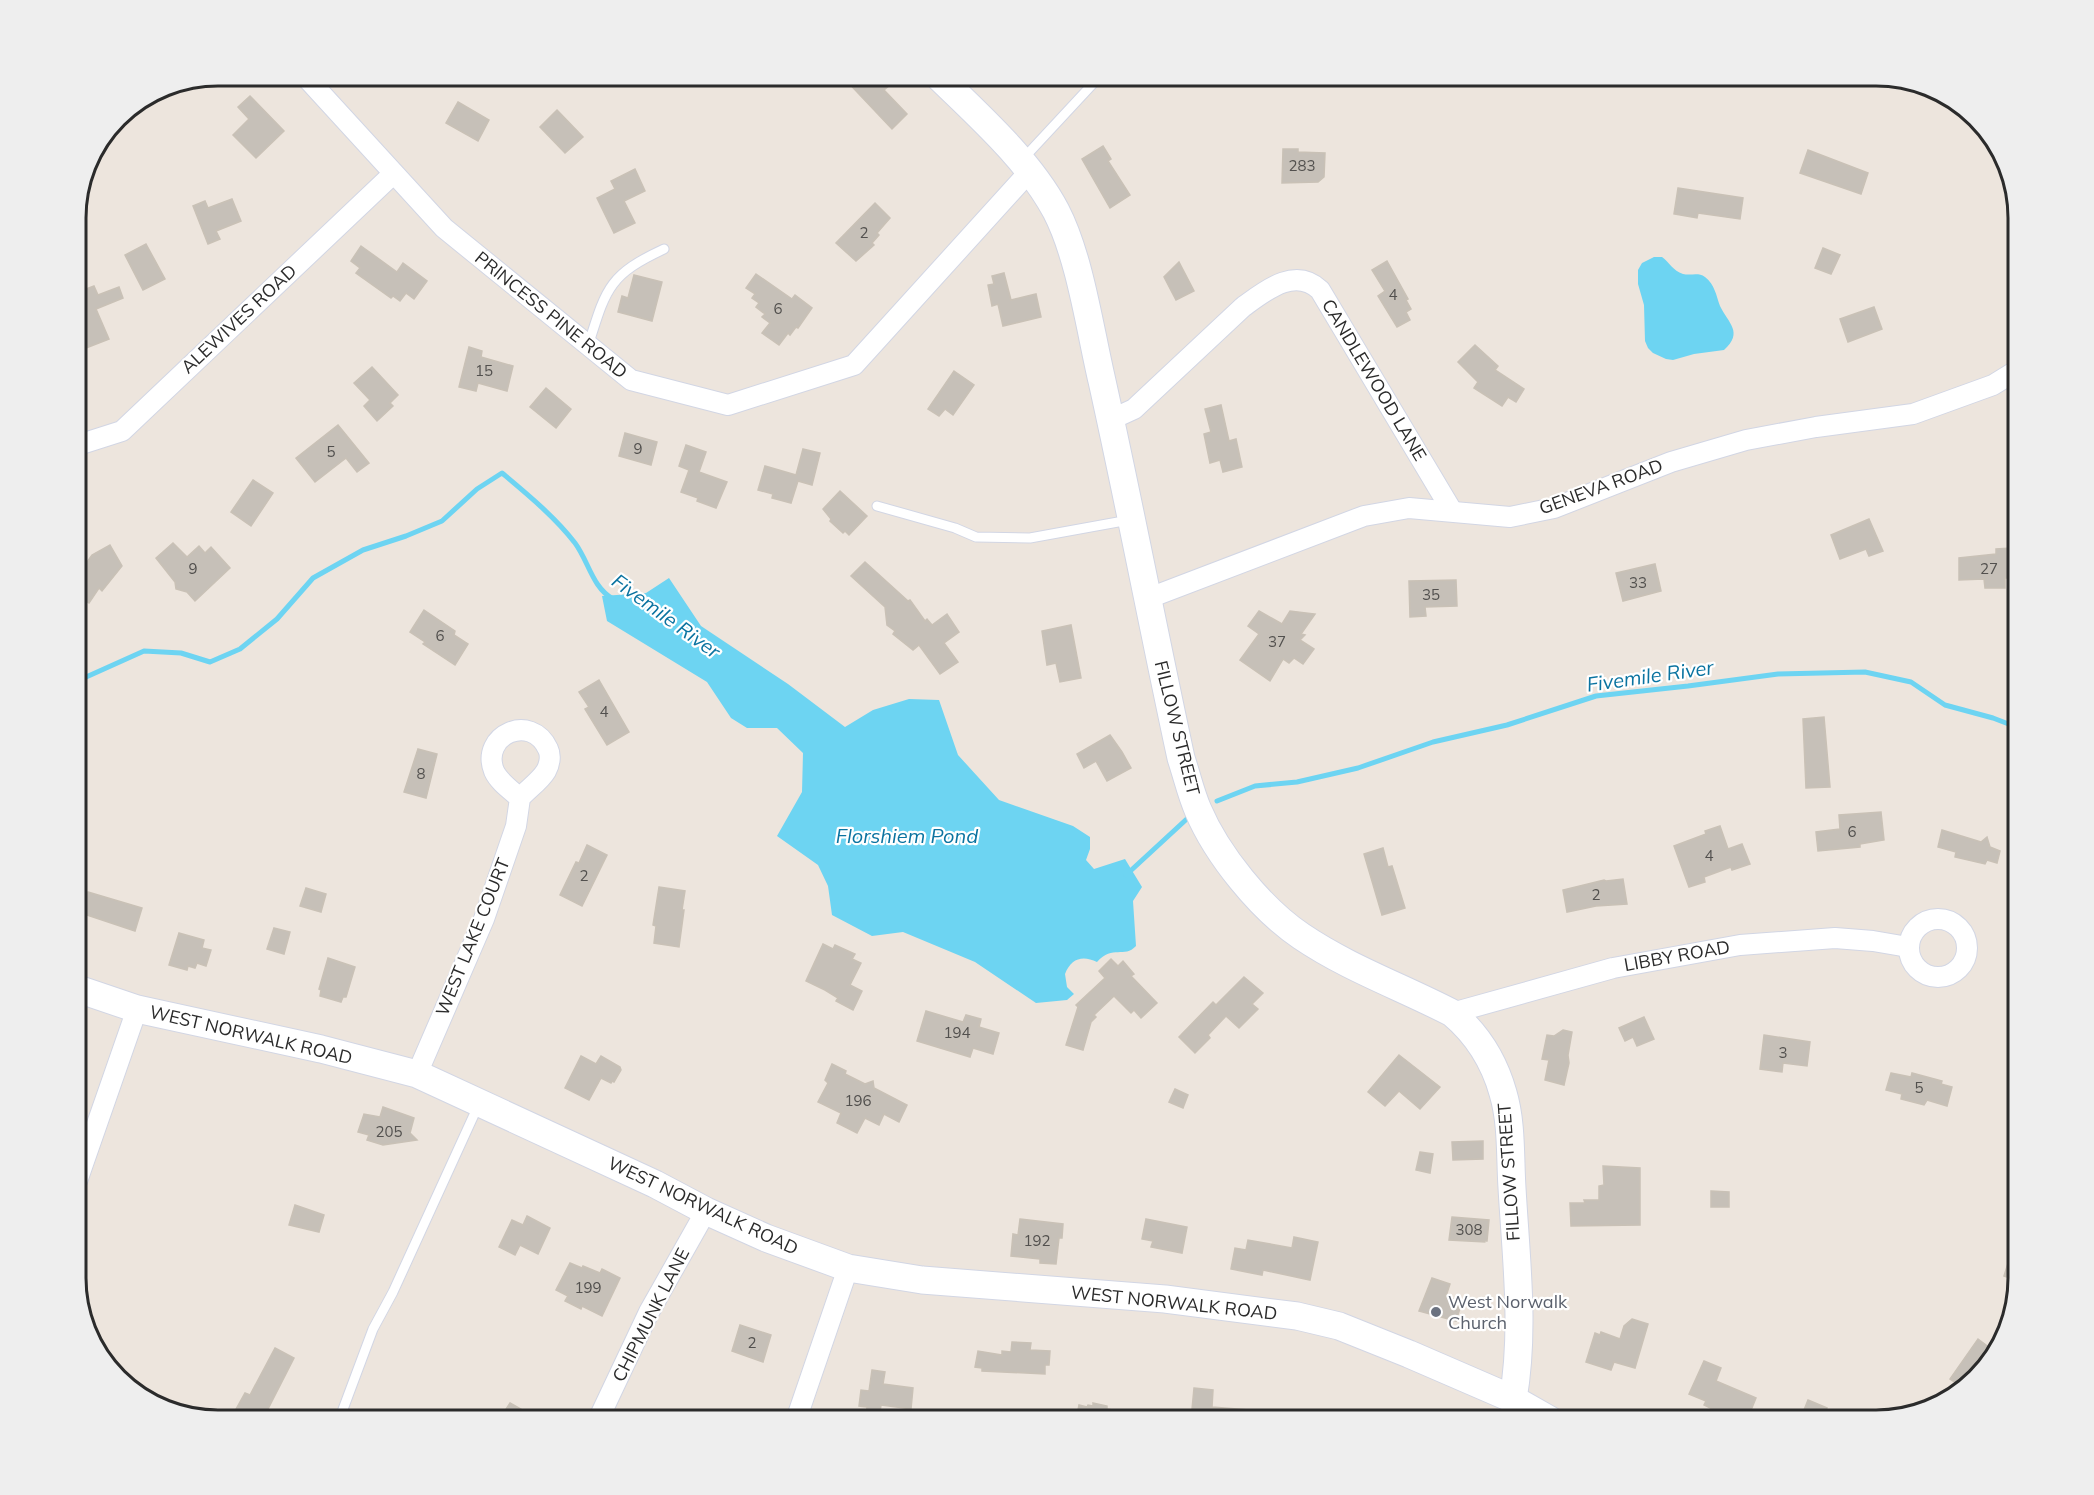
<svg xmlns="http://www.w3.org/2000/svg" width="2094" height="1495" font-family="Mulish,sans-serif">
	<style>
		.water { fill: #6dd4f2 }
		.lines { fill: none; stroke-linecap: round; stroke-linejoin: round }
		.stream { stroke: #6dd4f2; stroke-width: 5 }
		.building { fill: #c6c0b8; stroke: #c9c1b6; stroke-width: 1.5 }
		.lane-casing { stroke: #d2d6e4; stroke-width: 11 }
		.street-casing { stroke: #d2d6e4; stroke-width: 22 }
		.secondary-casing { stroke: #d2d6e4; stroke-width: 29 }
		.lane { stroke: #fff; stroke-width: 9 }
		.street { stroke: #fff; stroke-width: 20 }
		.secondary { stroke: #fff; stroke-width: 27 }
		.worship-dot { fill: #6b7280; stroke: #fff; stroke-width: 2 }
		.labels { text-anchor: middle; stroke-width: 4.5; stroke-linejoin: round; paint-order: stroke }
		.number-label { font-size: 15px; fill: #52504e }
		.street-label { font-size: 18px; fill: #2b2b2b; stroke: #fff }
		.worship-label { font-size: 18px; fill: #5b616d; stroke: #fff; text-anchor: start }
		.water-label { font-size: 20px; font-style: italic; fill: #0a73a0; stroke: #fff }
		.rim { fill: none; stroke: #2b2b2b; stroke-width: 3 }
	</style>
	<rect width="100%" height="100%" fill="#ede5dd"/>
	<g class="water">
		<path d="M1654 257H1662C1669 262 1673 271 1683 274 1691 276 1698 272 1705 277 1715 285 1716 295 1720 306 1728 323 1744 332 1724 350L1694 354 1673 360 1666 359 1653 353 1648 348 1645 341 1644 305 1638 284V270L1642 263Z"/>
		<path d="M669 578 701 626 788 684 845 727 873 710 909 699 939 700 958 755 999 800 1073 826 1090 837V849L1086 860 1094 869 1125 859 1142 887 1133 901 1136 946C1124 959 1113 944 1097 962 1083 955 1071 958 1065 974L1067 987 1074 994 1067 1000 1036 1003 975 962 903 932 872 936 832 915 828 886 818 865 777 836 802 792 803 753 777 728H747L731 718 707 682 607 621 602 596 646 593Z"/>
	</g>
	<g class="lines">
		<g class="stream">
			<path d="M75 682 144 651 181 653 210 662 240 649 277 619 313 578 363 550 406 536 442 521 477 489 502 473C527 494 555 517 575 543 589 562 592 587 613 599"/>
			<polyline points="1217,801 1255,786 1297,782 1358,768 1433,742 1507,725 1596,696 1688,686 1778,674 1865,672 1911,682 1945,705 1993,718 2019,728"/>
			<polyline points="1126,875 1190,816"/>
		</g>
	</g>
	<g class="building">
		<polygon points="841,75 880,75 890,85 884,90 907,114 892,129"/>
		<polygon points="250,96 284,131 256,158 233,135 249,119 238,107"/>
		<polygon points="458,102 489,120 478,141 446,123"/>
		<polygon points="557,110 583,137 565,153 540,127"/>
		<polygon points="1103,146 1111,159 1108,161 1130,195 1110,208 1082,159"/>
		<polygon points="1283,149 1298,149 1298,152 1325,153 1324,177 1318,182 1282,183"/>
		<polygon points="1808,150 1868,173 1861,194 1800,173"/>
		<polygon points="635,169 645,191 624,201 635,223 614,233 597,198 615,189 611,181"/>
		<polygon points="1678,188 1743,198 1740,219 1698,213 1697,218 1674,214"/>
		<polygon points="232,199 241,221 216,231 220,239 208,244 193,206 205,201 208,208"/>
		<polygon points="875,203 890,218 877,233 879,235 872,243 874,245 856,261 836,243"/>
		<polygon points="146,244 165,279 143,290 125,255"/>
		<polygon points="361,246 397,272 403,263 427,281 414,299 406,293 400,301 393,296 391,298 356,273 360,268 351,261"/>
		<polygon points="1823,248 1840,255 1831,274 1815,268"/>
		<polygon points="1387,261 1408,299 1406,300 1411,309 1406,312 1410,320 1397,327 1378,296 1385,291 1372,270"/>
		<polygon points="1179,262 1194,291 1176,300 1164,277"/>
		<polygon points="1004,273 1011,300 1036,294 1041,317 1003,326 998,304 992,306 988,285 994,284 992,276"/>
		<polygon points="756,274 792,299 795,295 812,308 798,328 796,327 790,335 788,333 779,345 762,333 770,323 762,317 765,314 756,307 759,303 752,298 755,294 746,288"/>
		<polygon points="634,275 662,282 652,321 618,312 622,296 628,298"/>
		<polygon points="94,286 98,295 119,287 123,298 96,309 109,339 86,348 75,321 75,303 85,300 81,291"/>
		<polygon points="1874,307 1882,329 1848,342 1840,319"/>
		<polygon points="1475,345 1498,366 1495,370 1524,389 1516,402 1508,397 1502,406 1474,388 1478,382 1458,362"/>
		<polygon points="469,347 482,351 481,357 513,366 507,391 478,383 476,391 459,387"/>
		<polygon points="372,367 398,395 390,403 393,406 377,421 364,406 370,400 354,383"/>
		<polygon points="954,371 974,385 953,415 945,409 939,416 928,409"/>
		<polygon points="546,388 571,409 556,428 530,407"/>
		<polygon points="1221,405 1229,441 1236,439 1242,467 1223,472 1220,460 1210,463 1204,434 1211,432 1205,409"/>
		<polygon points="338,425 369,463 357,472 346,458 315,482 296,458"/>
		<polygon points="625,433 657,442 651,465 619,456"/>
		<polygon points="686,445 706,452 699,472 727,482 716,508 697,501 698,498 681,492 689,470 679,466"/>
		<polygon points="803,449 820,453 812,485 798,481 791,503 772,498 773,494 758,490 765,466 796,475"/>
		<polygon points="253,480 273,493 251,526 231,512"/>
		<polygon points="840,491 867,516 849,535 845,531 843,533 830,521 831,519 823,509"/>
		<polygon points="1869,519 1883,551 1869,556 1866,549 1840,559 1831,535"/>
		<polygon points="173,543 187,557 199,546 205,553 211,547 230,568 195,601 187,592 176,589 175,582 156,558"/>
		<polygon points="110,545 122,566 102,591 99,588 89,603 75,594 75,579 92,555"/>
		<polygon points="2011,548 2013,578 2005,578 2005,588 1985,588 1984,579 1959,580 1959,558 1996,554 1996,549"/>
		<polygon points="865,562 908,601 910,600 925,621 927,619 932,625 947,614 959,632 944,643 958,662 940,674 919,645 913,650 893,634 895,631 887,625 885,607 851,576"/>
		<polygon points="1655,564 1661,591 1623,601 1616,573"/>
		<polygon points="1456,580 1457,606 1425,607 1426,616 1410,617 1409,581"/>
		<polygon points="424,610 455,631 454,635 468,644 455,665 423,644 425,642 410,632"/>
		<polygon points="1259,611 1282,624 1290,611 1315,614 1301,634 1305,635 1300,640 1314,649 1303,664 1294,658 1289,663 1283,659 1270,681 1240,660 1259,634 1248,626"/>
		<polygon points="1071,625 1081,678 1060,682 1056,663 1047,665 1042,631"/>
		<polygon points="599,680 629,732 607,745 585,709 589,707 579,692"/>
		<polygon points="1824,717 1830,787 1806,788 1803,719"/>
		<polygon points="1110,735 1122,752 1131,768 1107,781 1096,761 1084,768 1077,754"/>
		<polygon points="418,749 437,754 426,798 404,792"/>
		<polygon points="1881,812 1884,840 1860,844 1860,847 1818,851 1816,832 1840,829 1839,815"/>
		<polygon points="1720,826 1728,849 1742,844 1750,864 1732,870 1731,867 1704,877 1705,882 1689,887 1674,846 1706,834 1705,831"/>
		<polygon points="1942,830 1981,842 1987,837 1990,847 2000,851 1997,863 1987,860 1985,864 1955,857 1956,852 1938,847"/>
		<polygon points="587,845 607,855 582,906 560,895 576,862 579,863"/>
		<polygon points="1383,848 1388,867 1392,866 1405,908 1382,915 1364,854"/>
		<polygon points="1623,879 1627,904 1596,906 1567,912 1563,890 1604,880 1606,881"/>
		<polygon points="659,887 685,891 682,910 684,910 679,947 654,943 656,926 653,925"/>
		<polygon points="306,888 326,894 321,912 300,906"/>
		<polygon points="88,892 142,908 135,931 81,913"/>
		<polygon points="274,928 290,932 284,954 267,949"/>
		<polygon points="179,933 204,940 202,948 211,950 206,966 197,963 195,968 188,966 187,970 169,965"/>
		<polygon points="823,944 833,949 835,945 855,954 852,959 861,963 850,985 862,991 853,1010 836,1001 838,998 825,990 806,981"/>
		<polygon points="328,958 355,967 346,997 343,997 341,1002 320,996 321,990 319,989"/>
		<polygon points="1111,959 1118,966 1123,961 1134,974 1131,976 1157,1003 1141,1018 1134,1010 1131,1013 1114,996 1094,1015 1096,1017 1091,1022 1083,1050 1066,1045 1078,1007 1076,1005 1105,978 1099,971"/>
		<polygon points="1244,977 1263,993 1252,1004 1258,1009 1239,1028 1226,1016 1208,1035 1210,1038 1195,1053 1179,1037 1213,1002 1216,1005"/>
		<polygon points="926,1011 963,1022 966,1015 981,1019 979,1027 999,1033 993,1054 973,1048 970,1057 917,1041"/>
		<polygon points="1644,1017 1654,1039 1637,1046 1633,1037 1625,1041 1619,1028"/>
		<polygon points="1563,1030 1572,1032 1568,1055 1569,1063 1564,1085 1545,1080 1549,1060 1542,1059 1547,1035 1554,1036"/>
		<polygon points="1764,1035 1810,1042 1807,1066 1783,1063 1782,1072 1760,1069"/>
		<polygon points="1399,1055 1440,1087 1420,1109 1399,1091 1385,1106 1368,1092"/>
		<polygon points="581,1056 596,1064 601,1056 620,1067 621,1070 614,1082 612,1081 611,1083 601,1078 589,1100 565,1088"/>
		<polygon points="832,1064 846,1071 845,1074 865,1084 873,1081 874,1088 907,1105 899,1122 884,1114 879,1125 865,1118 857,1133 837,1123 841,1113 818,1102 828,1083 825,1080"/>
		<polygon points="1891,1073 1911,1077 1912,1073 1942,1081 1941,1084 1952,1087 1947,1106 1927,1100 1924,1105 1901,1099 1902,1094 1886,1090"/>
		<polygon points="1175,1089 1188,1095 1183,1108 1169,1102"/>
		<polygon points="383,1107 414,1118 410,1133 417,1140 383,1145 367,1140 369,1135 358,1132 364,1114 380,1117"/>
		<polygon points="1483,1141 1483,1159 1453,1160 1452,1142"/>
		<polygon points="1420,1152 1433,1154 1430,1173 1416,1170"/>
		<polygon points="1603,1166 1640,1168 1640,1225 1571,1226 1570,1203 1585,1203 1584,1200 1599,1200 1599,1186 1604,1185"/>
		<polygon points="1711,1191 1729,1192 1729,1207 1711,1207"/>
		<polygon points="295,1205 324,1215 319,1232 289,1225"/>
		<polygon points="527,1216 550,1228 538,1254 520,1245 515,1255 499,1247 512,1220 523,1225"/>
		<polygon points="1452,1217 1489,1220 1487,1241 1483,1241 1484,1242 1449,1240"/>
		<polygon points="1020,1219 1063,1224 1062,1238 1059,1238 1056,1264 1040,1263 1040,1259 1011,1256 1013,1234 1018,1235"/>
		<polygon points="1146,1219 1187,1227 1182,1253 1151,1247 1153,1241 1142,1239"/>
		<polygon points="1294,1237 1318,1242 1310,1280 1263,1270 1262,1275 1231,1269 1235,1248 1246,1250 1248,1240 1292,1248"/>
		<polygon points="2016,1238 2019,1238 2018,1281 2004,1276"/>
		<polygon points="570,1263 582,1268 583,1266 600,1273 602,1269 620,1278 602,1316 582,1306 581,1309 565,1301 568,1296 556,1290"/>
		<polygon points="1432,1278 1450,1284 1446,1296 1462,1302 1456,1321 1419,1311"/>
		<polygon points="1632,1319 1648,1324 1635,1368 1614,1362 1611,1370 1586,1362 1595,1333 1600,1335 1601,1332 1620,1339 1624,1326"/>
		<polygon points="740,1325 771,1335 763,1362 732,1351"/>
		<polygon points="1978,1339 1994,1351 1990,1364 1962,1387 1950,1379"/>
		<polygon points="1012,1342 1031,1343 1030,1350 1050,1351 1049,1365 1045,1365 1045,1374 982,1371 982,1368 975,1367 978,1351 1002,1355 1002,1351 1011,1352"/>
		<polygon points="275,1348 294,1358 267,1411 262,1420 230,1420 245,1393 250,1395"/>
		<polygon points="1704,1361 1721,1368 1716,1381 1756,1398 1747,1420 1734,1420 1704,1405 1706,1401 1689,1394"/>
		<polygon points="872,1370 885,1372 883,1384 913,1388 911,1409 881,1405 879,1420 866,1420 867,1407 859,1406 861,1390 869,1391"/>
		<polygon points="1194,1388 1213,1390 1212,1407 1249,1410 1249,1420 1191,1420"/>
		<polygon points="1808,1400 1827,1408 1822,1420 1800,1420"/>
		<polygon points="510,1403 540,1420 499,1420"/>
		<polygon points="1093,1403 1107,1406 1107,1409 1130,1413 1130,1420 1076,1420 1079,1405 1087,1407 1088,1405 1093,1406"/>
	</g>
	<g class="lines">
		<g class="lane-casing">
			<g id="lane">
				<polyline points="1022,160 1101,75"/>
				<path d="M588 346C606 289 608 275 664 249"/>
				<polyline points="877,506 955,528 976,537 1030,538 1129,520"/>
				<polyline points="339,1420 373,1329 393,1292 478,1106"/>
			</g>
		</g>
		<g class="street-casing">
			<g id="street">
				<polyline points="304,75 444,228 631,380 728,405 854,365 1030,171"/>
				<path d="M1110 420 1134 409 1243 307C1265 291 1295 266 1320 290L1452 511"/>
				<polyline points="75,446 122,431 393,174"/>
				<polyline points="1149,598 1364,516 1409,508 1510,517 1554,508 1671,462 1746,440 1816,427 1913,414 1993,385 2019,369"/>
				<circle cx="1938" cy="948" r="29"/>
				<polyline points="1452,1013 1613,968 1740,945 1835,938 1873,941 1908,947"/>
				<path d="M417 1074 484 919 516 826 520 798C511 790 499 782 494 771 480 735 531 712 548 749 551 755 550 764 546 771 540 781 528 789 520 798"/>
				<polyline points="75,1187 137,1009"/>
				<polyline points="598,1420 649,1312 706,1211"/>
				<polyline points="796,1420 848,1268"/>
			</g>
		</g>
		<g class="secondary-casing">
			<g id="secondary">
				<path d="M937 75C978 115 1029 160 1056 211 1080 257 1090 330 1102 381 1130 507 1154 633 1181 758 1187 776 1191 794 1198 810 1217 855 1261 909 1301 936 1348 968 1402 987 1452 1013 1477 1034 1494 1061 1503 1093 1512 1123 1510 1157 1512 1188 1516 1258 1525 1330 1513 1399"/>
				<polyline points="75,988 137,1009 321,1049 417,1074 655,1184 706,1211 766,1238 848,1268 922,1280 1165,1299 1297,1316 1339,1326 1409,1354 1513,1399 1550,1420"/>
			</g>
		</g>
		<use href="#lane" class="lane"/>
		<use href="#street" class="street"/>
		<use href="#secondary" class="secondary"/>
	</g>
	<circle class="worship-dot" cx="1436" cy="1312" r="6"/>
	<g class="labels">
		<g class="number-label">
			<text x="1302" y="171">283</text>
			<text x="864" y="238">2</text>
			<text x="1393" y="300">4</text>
			<text x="778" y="314">6</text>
			<text x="484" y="376">15</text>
			<text x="638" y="454">9</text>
			<text x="331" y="457">5</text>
			<text x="193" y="574">9</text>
			<text x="1989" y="574">27</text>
			<text x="1638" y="588">33</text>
			<text x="1431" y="600">35</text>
			<text x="440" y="641">6</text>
			<text x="1277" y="647">37</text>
			<text x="604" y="717">4</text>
			<text x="421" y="779">8</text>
			<text x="1852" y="837">6</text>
			<text x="1709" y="861">4</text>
			<text x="584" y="881">2</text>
			<text x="1596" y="900">2</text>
			<text x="957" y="1038">194</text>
			<text x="1783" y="1058">3</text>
			<text x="1919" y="1093">5</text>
			<text x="858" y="1106">196</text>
			<text x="389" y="1137">205</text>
			<text x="1469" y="1235">308</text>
			<text x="1037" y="1246">192</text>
			<text x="588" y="1293">199</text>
			<text x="752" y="1348">2</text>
		</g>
		<g class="street-label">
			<text transform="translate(551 315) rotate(39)" y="6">PRINCESS PINE ROAD</text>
			<text transform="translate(239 319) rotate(-43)" y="6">ALEWIVES ROAD</text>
			<text transform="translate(1374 380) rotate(59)" y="6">CANDLEWOOD LANE</text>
			<text transform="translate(1601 487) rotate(-20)" y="6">GENEVA ROAD</text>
			<text transform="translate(1177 728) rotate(76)" y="6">FILLOW STREET</text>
			<text transform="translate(473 937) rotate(-68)" y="6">WEST LAKE COURT</text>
			<text transform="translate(1677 956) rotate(-10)" y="6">LIBBY ROAD</text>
			<text transform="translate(251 1035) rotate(13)" y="6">WEST NORWALK ROAD</text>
			<text transform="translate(1509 1172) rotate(-94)" y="6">FILLOW STREET</text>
			<text transform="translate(703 1206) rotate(25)" y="6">WEST NORWALK ROAD</text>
			<text transform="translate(1174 1303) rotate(6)" y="6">WEST NORWALK ROAD</text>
			<text transform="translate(651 1315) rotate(-63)" y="6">CHIPMUNK LANE</text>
		</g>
		<g class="worship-label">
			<text x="1448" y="1308">West Norwalk<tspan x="1448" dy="21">Church</tspan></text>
		</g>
		<g class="water-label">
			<text transform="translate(666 616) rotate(36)" y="7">Fivemile River</text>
			<text transform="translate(1650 676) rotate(-8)" y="7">Fivemile River</text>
			<text x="907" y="843">Florshiem Pond</text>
		</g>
	</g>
	<path d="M0 0H2094V1495H0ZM218 86H1876A132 132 0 0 1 2008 218V1278A132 132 0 0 1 1876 1410H218A132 132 0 0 1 86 1278V218A132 132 0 0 1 218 86Z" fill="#eee" fill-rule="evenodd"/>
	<path class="rim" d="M218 86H1876A132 132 0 0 1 2008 218V1278A132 132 0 0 1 1876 1410H218A132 132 0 0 1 86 1278V218A132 132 0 0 1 218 86Z"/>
</svg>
